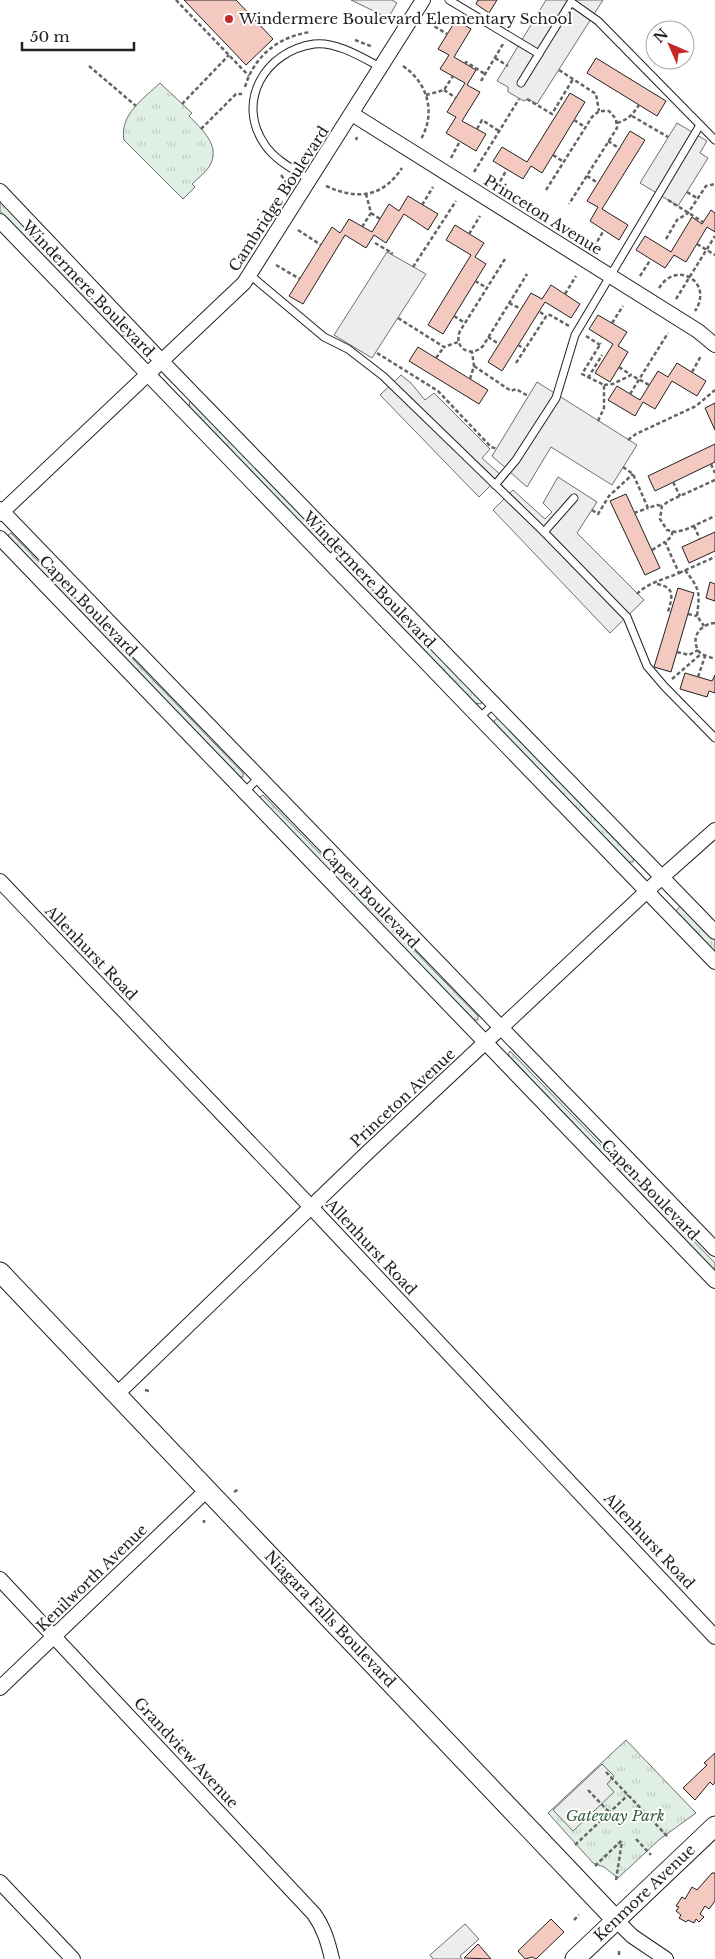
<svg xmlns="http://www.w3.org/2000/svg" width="715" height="1959" font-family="'Libre Baskerville',serif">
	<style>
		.grass { fill: url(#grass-tufts); stroke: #6f6f6f }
		.parking { fill: #ededed; stroke: #6f6f6f }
		.building { fill: #f3c9c0; stroke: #222 }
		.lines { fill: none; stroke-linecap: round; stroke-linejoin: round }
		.lane-casing { stroke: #222; stroke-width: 9 }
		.street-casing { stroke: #222; stroke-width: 16 }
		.secondary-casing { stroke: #222; stroke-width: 21 }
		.path { stroke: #646464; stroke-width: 2.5; stroke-dasharray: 4 2.5; stroke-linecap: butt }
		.lane { stroke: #fff; stroke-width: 7 }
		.street { stroke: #fff; stroke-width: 14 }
		.secondary { stroke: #fff; stroke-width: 19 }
		.poi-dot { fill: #c62828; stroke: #fff; stroke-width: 2 }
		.labels { text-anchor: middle; stroke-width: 4; stroke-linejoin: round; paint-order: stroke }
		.poi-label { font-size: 15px; fill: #222; stroke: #fff; text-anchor: start }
		.street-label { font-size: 15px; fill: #222; stroke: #fff }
		.park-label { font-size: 15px; font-style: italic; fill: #2f5e38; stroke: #fff }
	</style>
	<defs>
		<pattern id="grass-tufts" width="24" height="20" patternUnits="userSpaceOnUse" patternTransform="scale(1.25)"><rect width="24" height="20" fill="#e0efe3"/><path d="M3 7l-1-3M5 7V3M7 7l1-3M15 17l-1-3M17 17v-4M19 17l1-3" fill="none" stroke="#c0cdc2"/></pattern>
	</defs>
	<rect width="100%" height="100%" fill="#fff"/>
	<g class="grass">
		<path d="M160 83 192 113 189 116C202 130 222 146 209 167 205 173 197 179 192 184L195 187 183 199 124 140C119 115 144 98 160 83Z"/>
		<polygon points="0,198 128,333 127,336 121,336 0,211"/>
		<polygon points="192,400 328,542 328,544 322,545 189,407 190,401"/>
		<polygon points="11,533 243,773 243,777 240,777 9,538 8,535"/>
		<polygon points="345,558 482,700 481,704 474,703 342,565 340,562"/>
		<polygon points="499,717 634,856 633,862 627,862 495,725 494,721"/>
		<polygon points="263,795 478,1016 478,1020 474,1020 261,800 260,797"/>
		<polygon points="680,906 684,907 715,940 715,953 677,914 676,911"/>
		<polygon points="510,1051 715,1263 715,1271 509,1056 508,1054"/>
		<polygon points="626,1740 696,1813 660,1839 618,1878 604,1867 593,1863 548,1813"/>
	</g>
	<g class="parking">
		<polygon points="351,0 392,0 397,3 388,18"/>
		<polygon points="546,0 603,0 537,104 528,99 524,101 508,92 508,87 497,81"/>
		<polygon points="677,123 707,141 700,153 708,158 678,206 640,183"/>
		<polygon points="387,252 426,274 372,358 334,335"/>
		<polygon points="401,375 411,383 425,400 434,393 490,449 482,458 501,475 479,497 380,395"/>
		<polygon points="537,382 637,445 612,485 551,447 527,487 492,456"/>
		<polygon points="558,477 597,502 577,533 644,600 610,633 493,510 513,490 545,519 552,512 543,503"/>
		<polygon points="602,1764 614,1776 607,1784 614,1792 573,1831 553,1810"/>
		<polygon points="465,1924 479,1939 460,1956 462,1959 433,1959 430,1955"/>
	</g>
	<g class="building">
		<polygon points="184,0 236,0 273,39 246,65"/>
		<polygon points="478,0 497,0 489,13 476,4"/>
		<polygon points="456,20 471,29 454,57 476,70 467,85 480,92 462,121 486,134 476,151 446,133 456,117 447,112 465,83 440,69 449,55 438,49"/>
		<polygon points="596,58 666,101 657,116 587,73"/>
		<polygon points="570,93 585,102 542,173 531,166 523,179 493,161 502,147 527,162"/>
		<polygon points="630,131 645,140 602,209 628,225 619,240 590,221 598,207 587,201"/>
		<polygon points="408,196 438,214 428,230 404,214 386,243 374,235 366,248 345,235 303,304 289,296 332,227 340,233 349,219 372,232 389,204 399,211"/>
		<polygon points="711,210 715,213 715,232 707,227 686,262 674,255 665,268 636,250 645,236 671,252 692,217 702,224"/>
		<polygon points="455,225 484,243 475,257 486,264 443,334 428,325 471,255 446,240"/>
		<polygon points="551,285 580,304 571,318 545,302 502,371 488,362 531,293 542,299"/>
		<polygon points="598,315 627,332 618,346 628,352 610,382 595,373 613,344 589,329"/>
		<polygon points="418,347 488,390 479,404 409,361"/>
		<polygon points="677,363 706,381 697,396 672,381 655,409 643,402 635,416 608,400 617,386 640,400 658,371 668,377"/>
		<polygon points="715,403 715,430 705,408"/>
		<polygon points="715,444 715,462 655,491 648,476"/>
		<polygon points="626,494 660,568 645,575 610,501"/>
		<polygon points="715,532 715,551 689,563 682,547"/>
		<polygon points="710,582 715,584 715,601 706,598"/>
		<polygon points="678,588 694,593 671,672 654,667"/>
		<polygon points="685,673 712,681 715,675 715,693 709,691 707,697 680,689"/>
		<polygon points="715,1753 715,1782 713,1785 710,1782 695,1800 683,1788 707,1765 704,1763"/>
		<polygon points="712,1873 715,1873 715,1901 709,1909 705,1906 700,1914 704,1917 699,1922 696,1919 694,1923 688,1920 686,1922 679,1918 681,1915 676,1911 679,1907 676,1906 682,1897 685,1899 692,1887 697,1890"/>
		<polygon points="551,1919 564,1932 536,1959 532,1957 525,1959 518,1951"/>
		<polygon points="478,1944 491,1959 464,1958"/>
	</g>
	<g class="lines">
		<g class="lane-casing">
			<g id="lane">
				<polyline points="449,0 539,54"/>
				<polyline points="521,83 571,2 598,21 715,140"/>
				<path d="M310 180C295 170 276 161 265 145 235 102 265 51 314 44 336 41 363 58 382 68"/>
				<polyline points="250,275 324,337 348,349 383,376 544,532"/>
				<polyline points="495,485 516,460 556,398 575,335 700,125"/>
				<polyline points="574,498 544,532 627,617 647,666 664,686 715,738"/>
				<polyline points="328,561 342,547"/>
				<polyline points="479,718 494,704"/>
				<polyline points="245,792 259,777"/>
			</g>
		</g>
		<g class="street-casing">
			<g id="street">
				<polyline points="352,114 698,331 715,345"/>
				<polyline points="0,191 173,373 715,932"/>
				<polyline points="0,221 715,962"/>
				<polyline points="0,509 715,1249"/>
				<polyline points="0,514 244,283 423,0"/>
				<polyline points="0,538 715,1281"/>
				<polyline points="0,881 311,1207 715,1637"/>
				<polyline points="117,1394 367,1153 662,877 715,830"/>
				<path d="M0 1579 314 1914C324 1928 328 1942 332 1959"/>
				<polyline points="0,1688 207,1490"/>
				<polyline points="0,1882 73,1959"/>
				<polyline points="617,1921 632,1936 666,1959"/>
			</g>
		</g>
		<g class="secondary-casing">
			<g id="secondary">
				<path id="s1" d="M0 1272 617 1921"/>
				<path id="s2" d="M575 1959 715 1826"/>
			</g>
		</g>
		<g class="path">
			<polyline points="176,0 249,76"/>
			<polyline points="429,23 447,34"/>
			<polyline points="355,40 373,47"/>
			<polyline points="495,58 508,66"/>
			<polyline points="465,64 466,62 485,74"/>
			<polyline points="89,66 136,106"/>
			<path d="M403 66C428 83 436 113 421 139"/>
			<polyline points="559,70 596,94 599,111"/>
			<polyline points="481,81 503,44"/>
			<path d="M245 87C254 56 279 36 311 32"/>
			<polyline points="444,90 456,98"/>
			<polyline points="426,95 444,90 453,76"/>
			<polyline points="527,99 552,114 573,79"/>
			<polyline points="182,104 229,55"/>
			<polyline points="632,116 668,137"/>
			<polyline points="574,120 585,127"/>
			<path d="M617 123C628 120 633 114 639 105"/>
			<polyline points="201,129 236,94 242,94"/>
			<polyline points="477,129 482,120 499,131"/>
			<polyline points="356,140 357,137"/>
			<polyline points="608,141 620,149"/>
			<polyline points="553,155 564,162"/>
			<polyline points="451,158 460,141"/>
			<polyline points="474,172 519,99"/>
			<polyline points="281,175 287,183 289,182"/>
			<polyline points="587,176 598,183"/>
			<path d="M326 186C357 200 382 198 402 168"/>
			<polyline points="497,187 507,169"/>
			<polyline points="546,190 592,117 599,111 609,111 616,119 617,128 569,204"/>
			<polyline points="687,192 697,198"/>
			<polyline points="668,200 703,222"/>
			<polyline points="422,205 433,187"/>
			<polyline points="371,213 380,219"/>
			<polyline points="362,227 371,213 366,194"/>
			<polyline points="298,230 321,245"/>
			<polyline points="469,234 480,216"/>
			<polyline points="666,239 677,220 688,213 706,186 715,184"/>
			<polyline points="375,243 392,253 391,254"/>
			<polyline points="697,244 715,255"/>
			<polyline points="594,247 604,230"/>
			<path d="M505 259 460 331C453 347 470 359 483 346L527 274"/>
			<polyline points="276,265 300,279"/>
			<polyline points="413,267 456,201"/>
			<polyline points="640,276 651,259"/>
			<polyline points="475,281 487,288"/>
			<path d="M659 288C677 259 714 283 695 311"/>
			<polyline points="565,294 576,276"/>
			<polyline points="676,299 715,236"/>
			<polyline points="509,303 521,309"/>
			<polyline points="540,312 546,316"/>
			<polyline points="454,316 465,323"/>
			<polyline points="398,318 444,347 458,342"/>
			<polyline points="612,323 623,306"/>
			<polyline points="586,336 600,345"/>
			<polyline points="488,337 499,344"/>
			<polyline points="518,345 525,349"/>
			<polyline points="377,353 438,391 491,447 497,449"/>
			<polyline points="436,358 444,347"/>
			<polyline points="516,363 547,315 550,315 569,326"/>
			<polyline points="474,366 511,391 516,389 528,396"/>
			<polyline points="619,367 631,375"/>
			<polyline points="692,372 701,356"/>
			<polyline points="588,378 602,355"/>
			<polyline points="470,379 474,366 472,352"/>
			<polyline points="604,385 613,384 631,375 649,385"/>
			<polyline points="630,394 668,333"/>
			<polyline points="598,421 604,408 604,385 582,374 601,343"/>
			<polyline points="628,440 636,434 696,406 715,390"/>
			<polyline points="711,464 715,473"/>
			<polyline points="623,467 633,474 648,508 657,505 662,506"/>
			<polyline points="715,480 669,501 662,506 660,519 667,530 676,532 687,529 715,516"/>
			<polyline points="673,482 680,496"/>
			<polyline points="592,510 598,514 609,496 633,474"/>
			<polyline points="634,513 648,508"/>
			<polyline points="694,526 700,539"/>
			<polyline points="652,550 665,542"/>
			<path d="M685 570C700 590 700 591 697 616L704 626"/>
			<polyline points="679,573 715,557"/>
			<path d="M657 584C676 587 672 598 668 612"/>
			<path d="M637 594C647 583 665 579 679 573L665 542 671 537 673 531"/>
			<polyline points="688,614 697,616"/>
			<path d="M715 623C698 624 689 641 701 654L715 659"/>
			<polyline points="677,652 689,655 698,650"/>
			<polyline points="698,677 705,656"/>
			<polyline points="672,679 701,654"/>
			<polyline points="145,1390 149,1391"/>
			<polyline points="234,1492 239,1489"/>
			<polyline points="204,1520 204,1523"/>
			<polyline points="606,1772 669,1838"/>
			<polyline points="588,1790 609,1812"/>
			<polyline points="636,1839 651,1855"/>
			<polyline points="575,1845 628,1795"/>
			<polyline points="595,1866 621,1841"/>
			<polyline points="616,1880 622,1841"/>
			<polyline points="574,1920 579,1915"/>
			<polyline points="619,1951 619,1955"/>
		</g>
		<use href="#lane" class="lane"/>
		<use href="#street" class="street"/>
		<use href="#secondary" class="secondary"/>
	</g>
	<circle class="poi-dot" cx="229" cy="19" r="5"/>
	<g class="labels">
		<g class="poi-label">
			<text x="239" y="24">Windermere Boulevard Elementary School</text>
		</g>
		<g class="street-label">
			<text transform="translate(279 199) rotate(-57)" y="5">Cambridge Boulevard</text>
			<text transform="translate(543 215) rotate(32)" y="5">Princeton Avenue</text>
			<text transform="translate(88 289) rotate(46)" y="5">Windermere Boulevard</text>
			<text transform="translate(369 580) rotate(46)" y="5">Windermere Boulevard</text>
			<text transform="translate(88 606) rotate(46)" y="5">Capen Boulevard</text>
			<text transform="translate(370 898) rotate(46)" y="5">Capen Boulevard</text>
			<text transform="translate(91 953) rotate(46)" y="5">Allenhurst Road</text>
			<text transform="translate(403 1098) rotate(-43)" y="5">Princeton Avenue</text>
			<text transform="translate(650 1190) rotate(46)" y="5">Capen Boulevard</text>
			<text transform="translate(371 1247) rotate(47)" y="5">Allenhurst Road</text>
			<text transform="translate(649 1541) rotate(47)" y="5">Allenhurst Road</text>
			<text transform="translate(92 1578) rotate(-44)" y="5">Kenilworth Avenue</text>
			<text dy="5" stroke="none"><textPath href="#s1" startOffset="479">Niagara Falls Boulevard</textPath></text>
			<text transform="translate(186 1753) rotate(47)" y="5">Grandview Avenue</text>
			<text dy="5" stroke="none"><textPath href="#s2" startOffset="96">Kenmore Avenue</textPath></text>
		</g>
		<g class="park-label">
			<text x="615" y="1821">Gateway Park</text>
		</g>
	</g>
	<g transform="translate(670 45) rotate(315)"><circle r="24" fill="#ffffff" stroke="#a7a7a7"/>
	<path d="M0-4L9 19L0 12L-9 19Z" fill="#c62828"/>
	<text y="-8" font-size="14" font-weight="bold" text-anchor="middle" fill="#222222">N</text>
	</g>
	<path d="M22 42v8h112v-8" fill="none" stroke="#222222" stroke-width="2.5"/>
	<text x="30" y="42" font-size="15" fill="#222222" stroke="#ffffff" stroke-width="4" paint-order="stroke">50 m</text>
</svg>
